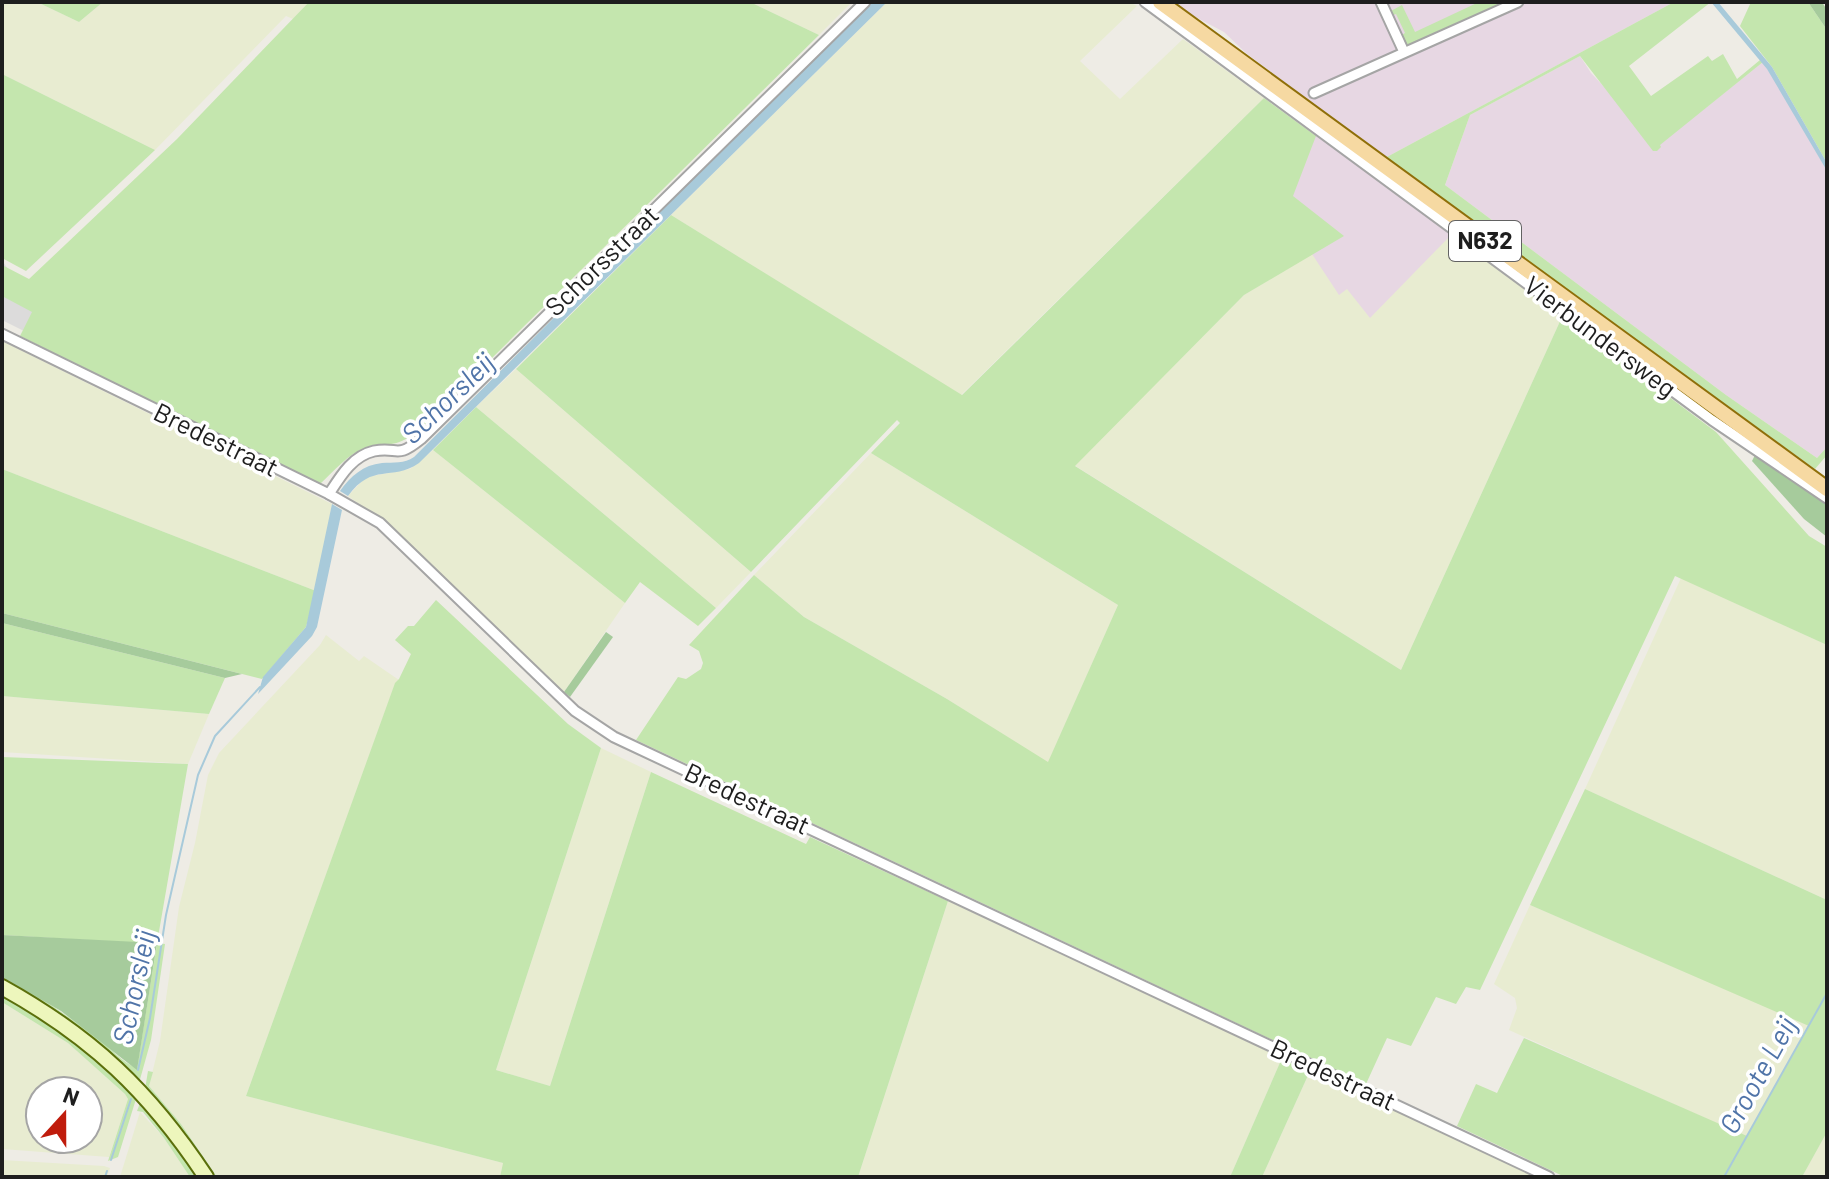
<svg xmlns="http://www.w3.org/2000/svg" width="1829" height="1179" font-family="Barlow,sans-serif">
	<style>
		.residential { fill: #dcdbdb }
		.industrial { fill: #e7d7e3 }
		.farmland { fill: #e8ecd1; fill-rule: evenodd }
		.grass { fill: #c4e6ae }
		.forest { fill: #a6cb9c }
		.water { fill: #a8cada }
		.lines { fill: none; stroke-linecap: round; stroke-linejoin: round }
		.stream { stroke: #a8cada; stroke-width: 2 }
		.street-casing { stroke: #a5a5a5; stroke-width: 13 }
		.secondary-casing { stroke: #5b6f0b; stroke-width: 18 }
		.primary-casing { stroke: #8f6f09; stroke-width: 18 }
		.street { stroke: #fff; stroke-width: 9 }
		.secondary { stroke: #edf6bc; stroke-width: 14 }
		.primary { stroke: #f6d9a2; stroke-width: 14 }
		.labels { text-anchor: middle; stroke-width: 7; stroke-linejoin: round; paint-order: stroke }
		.shield { fill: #fff; stroke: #626262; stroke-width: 2 }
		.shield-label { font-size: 24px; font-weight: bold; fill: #1e1e1e }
		.street-label { font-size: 26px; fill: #1e1e1e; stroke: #fff }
		.water-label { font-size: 28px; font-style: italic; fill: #5074a8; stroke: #fff }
	</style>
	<rect width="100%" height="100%" fill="#eeece5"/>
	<polygon class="residential" points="2,260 33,308 32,335 2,320"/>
	<g class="industrial">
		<polygon points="1167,2 1674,2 1385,158 1246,53 1224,32"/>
		<polygon points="1580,56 1591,73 1659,145 1763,62 1790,105 1827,171 1827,447 1817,458 1726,395 1445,185 1470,115"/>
		<polygon points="1322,128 1456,228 1453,239 1364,327 1305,255 1287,197 1289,166"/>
	</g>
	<g class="farmland">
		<polygon points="2,2 37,2 79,22 103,2 309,2 293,19 286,16 155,150 2,74"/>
		<polygon points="750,2 852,2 819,35"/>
		<polygon points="887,2 1131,3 1137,6 1080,61 1120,99 1183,39 1264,98 961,395 671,215"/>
		<polygon points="1451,235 1562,317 1401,670 1074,465 1244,295 1312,254 1339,295 1347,289 1370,318"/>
		<polygon points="2,341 332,504 316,591 2,469"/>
		<polygon points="516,369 751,572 716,608 476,407"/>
		<polygon points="433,450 625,603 564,692 385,523 348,496 366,477 410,469"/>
		<polygon points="871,453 1118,605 1048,763 947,699 804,617 754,575"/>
		<polygon points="1681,578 1827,645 1827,900 1585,789"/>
		<polygon points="326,635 359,661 364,656 399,680 395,684 246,1096 503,1163 500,1177 217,1177 181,1124 149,1086 160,1041 179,907 195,843 208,775 219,753 320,645"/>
		<polygon points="2,696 209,714 188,764 2,752"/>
		<polygon points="601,748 651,772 550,1086 496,1070"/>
		<polygon points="948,901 1282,1058 1230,1177 858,1177"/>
		<polygon points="1530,905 1809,1025 1747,1137 1509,1030 1517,1008 1515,998 1494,984"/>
		<path d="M2 1002 68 1043 125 1094 128 1099 109 1157 2 1149ZM40 1091H88V1139H40Z"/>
		<polygon points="1310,1071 1537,1177 1262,1177"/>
		<polygon points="140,1112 164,1138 190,1177 120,1177"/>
		<polygon points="1827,1132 1827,1177 1802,1177"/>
		<polygon points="2,1160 104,1166 110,1168 107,1177 2,1177"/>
	</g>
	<g class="grass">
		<polygon points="37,2 103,2 79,22"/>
		<path d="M309 2H750L819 35 419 430C391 452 391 439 365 448 348 454 334 471 320 484L20 336 32 312 2 296V265L29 279 177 139Z"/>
		<polygon points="1479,2 1504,2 1407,46 1400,36 1405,33 1396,14 1391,16 1389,12 1402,5 1415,32"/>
		<polygon points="1674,2 1711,2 1629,66 1651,96 1708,56 1712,61 1723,54 1737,79 1760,60 1763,62 1660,145 1661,147 1657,151 1653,151 1580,56 1470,115 1445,185 1726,395 1817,458 1827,447 1827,455 1815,469 1385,158"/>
		<polygon points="1751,2 1808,2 1827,30 1827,163 1772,67 1740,26"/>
		<polygon points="2,74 155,150 26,271 2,258"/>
		<polygon points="1264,98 1316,136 1293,196 1344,236 1244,295 1075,466 1401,670 1562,317 1716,432 1809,536 1827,547 1827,645 1675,576 1480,990 1466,987 1456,1004 1436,997 1411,1046 1387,1038 1366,1084 636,740 678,677 686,679 701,669 703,663 699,651 689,645 754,575 804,617 947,699 1048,762 1118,605 871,453 900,423 897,420 751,572 516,369 671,215 962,395"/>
		<polygon points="476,407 716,608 698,626 640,582 625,603 433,450"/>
		<polygon points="2,469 316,591 306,627 262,679 2,613"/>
		<polygon points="436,600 568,724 601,748 496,1070 550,1086 651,772 806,844 810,837 948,901 858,1177 500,1177 503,1163 246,1096 395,683 399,679 411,654 395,640 408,626 414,626"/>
		<polygon points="2,623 225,678 209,714 2,696"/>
		<path d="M2 757 188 764 157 943 165 944 151 1040 139 1083 2 983V977C36 994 67 1015 97 1038 111 1048 121 1062 137 1068L157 944 2 935Z"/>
		<polygon points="1585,789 1827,900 1827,1132 1802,1177 1565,1177 1457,1126 1476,1084 1497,1093 1524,1038 1747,1136 1809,1026 1530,905"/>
		<path d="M2 997C52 1024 98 1057 136 1099L118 1157 108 1161 128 1099 125 1094 68 1043 2 1002Z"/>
		<polygon points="1282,1058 1310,1071 1262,1177 1230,1177"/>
		<polygon points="148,1071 153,1072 149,1086 181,1124 217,1177 211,1177 145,1089"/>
		<polygon points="140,1103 167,1135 196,1177 190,1177 164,1138 143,1112 137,1111"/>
	</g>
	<g class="forest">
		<polygon points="1808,2 1822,2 1827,10 1827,30"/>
		<polygon points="1755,455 1827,503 1827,537 1804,519 1752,461"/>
		<polygon points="2,613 242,674 225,678 2,623"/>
		<polygon points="606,632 613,637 570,697 564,692"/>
		<polygon points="2,935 157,943 137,1070 61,1011 2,977"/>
	</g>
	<g class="water">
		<path d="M871 2H887L419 463C391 482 373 462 348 496L340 491C351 476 363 465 382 463 394 462 404 464 414 457Z"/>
		<polygon points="1711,2 1718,2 1772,67 1827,163 1827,171 1767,69"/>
		<polygon points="332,504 342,510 317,627 312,636 258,694 263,677 306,627"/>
	</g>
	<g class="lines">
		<g class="stream">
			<polyline points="138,1070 150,1018 166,915 198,775 215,736 260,687"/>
			<polyline points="111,1160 131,1099"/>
			<polyline points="105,1177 107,1171"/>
			<polyline points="1724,1177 1827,993"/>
		</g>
		<g class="street-casing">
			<g id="street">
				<polyline points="1145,2 1712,420 1827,498"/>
				<polyline points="1381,2 1404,52"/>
				<polyline points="1314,93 1518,2"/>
				<polyline points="2,334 329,494 380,523 575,711 614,737 1549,1177"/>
				<path d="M329 494C340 477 352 456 374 451 399 446 395 460 421 439L865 2"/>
			</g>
		</g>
		<g class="secondary-casing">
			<path id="secondary" d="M2 987C92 1037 149 1091 206 1177"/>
		</g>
		<g class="primary-casing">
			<polyline id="primary" points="1160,2 1827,489"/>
		</g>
		<use href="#street" class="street"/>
		<use href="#secondary" class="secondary"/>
		<use href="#primary" class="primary"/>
	</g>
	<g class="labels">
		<rect class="shield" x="1449" y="221" width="72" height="40" rx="6"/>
		<g class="shield-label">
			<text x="1485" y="249">N632</text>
		</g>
		<g class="street-label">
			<text transform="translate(602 261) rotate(-44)" y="9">Schorsstraat</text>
			<text transform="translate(1600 337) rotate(37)" y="9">Vierbundersweg</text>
			<text transform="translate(216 440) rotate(26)" y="9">Bredestraat</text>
			<text transform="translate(747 799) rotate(25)" y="9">Bredestraat</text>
			<text transform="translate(1333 1075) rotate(25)" y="9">Bredestraat</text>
		</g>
		<g class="water-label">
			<text transform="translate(448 398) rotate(-44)" y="10">Schorsleij</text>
			<text transform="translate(134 987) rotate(-78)" y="10">Schorsleij</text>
			<text transform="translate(1758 1075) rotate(-61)" y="10">Groote Leij</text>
		</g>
	</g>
	<rect width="1829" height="1179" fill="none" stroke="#1e1e1e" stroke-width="8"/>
	<g transform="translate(64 1115) rotate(21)"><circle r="38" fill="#ffffff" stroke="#a5a5a5" stroke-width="2"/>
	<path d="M0-6L14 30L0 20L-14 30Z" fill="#c01c0c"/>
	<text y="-12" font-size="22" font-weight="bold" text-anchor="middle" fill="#1e1e1e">N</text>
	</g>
</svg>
